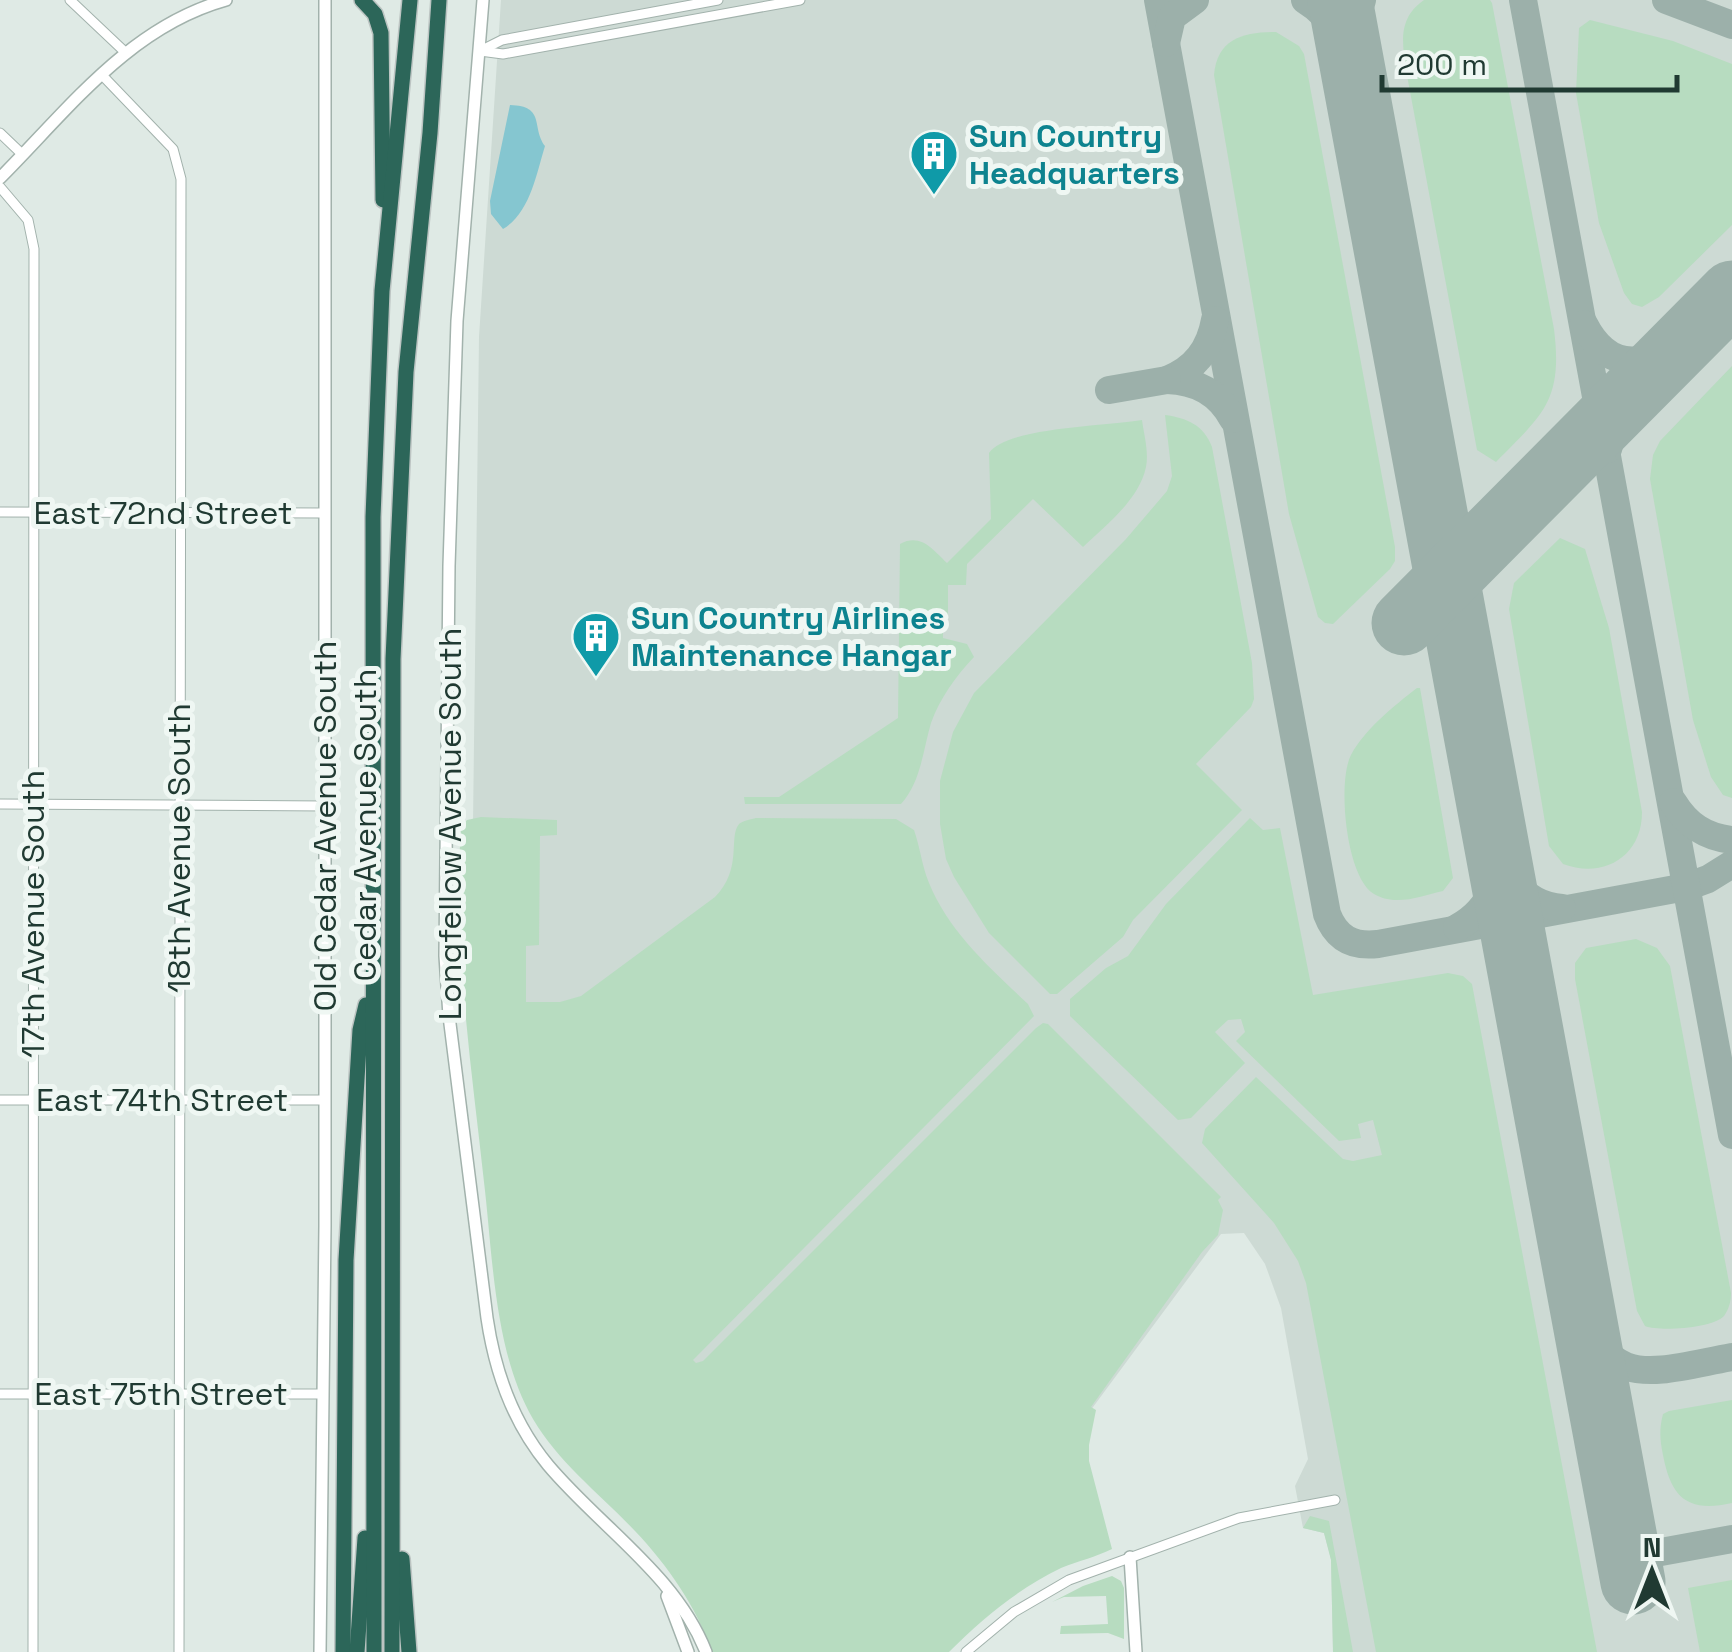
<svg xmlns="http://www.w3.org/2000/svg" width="1732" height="1652" font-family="'Space Grotesk',sans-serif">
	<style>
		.built { fill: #cddad4 }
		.green { fill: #b7dcc0 }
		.water { fill: #85c6d0 }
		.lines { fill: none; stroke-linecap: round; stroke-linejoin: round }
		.taxiway { stroke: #9cb0aa; stroke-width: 28 }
		.runway { stroke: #9cb0aa; stroke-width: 65 }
		.minor-casing { stroke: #a2b2ac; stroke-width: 11 }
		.tertiary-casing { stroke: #a2b2ac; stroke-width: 14 }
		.motorway-casing { stroke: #bcc4c2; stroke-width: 18 }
		.minor { stroke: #fff; stroke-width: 9 }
		.tertiary { stroke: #fff; stroke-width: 11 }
		.motorway { stroke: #2c6659; stroke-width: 15 }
		.labels { text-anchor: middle; stroke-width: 10; stroke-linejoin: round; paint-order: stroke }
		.culture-label { font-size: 32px; font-weight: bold; fill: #0d838f; stroke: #eff7f3; text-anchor: start }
		.street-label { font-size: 32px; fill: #203a32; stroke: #eff7f3 }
	</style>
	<rect width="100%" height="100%" fill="#dfeae5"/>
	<polygon class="built" points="501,0 1732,0 1732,1652 1333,1652 1331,1559 1324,1533 1303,1528 1295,1486 1308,1459 1281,1308 1265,1264 1244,1233 1221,1234 912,1652 691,1568 473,824 479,337"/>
	<g class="green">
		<path d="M1424 0H1490L1492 3 1554 329C1563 401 1543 414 1496 462L1477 450 1406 70C1402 42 1398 18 1424 0Z"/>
		<polygon points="1590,20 1673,41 1732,64 1732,225 1659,297 1642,307 1632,304 1624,293 1599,223 1576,93 1579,28"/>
		<path d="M1276 32 1299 46 1304 54 1395 547V561L1390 569 1333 624 1325 623 1318 617 1289 514 1214 75C1217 39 1243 32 1276 32Z"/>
		<polygon points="1732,366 1732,798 1723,795 1711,777 1693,720 1650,479 1653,455 1660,441"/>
		<path d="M1165 415C1187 418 1204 425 1212 447L1252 663 1254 699 1251 707 1196 764 1242 810 1133 920 1123 937 1057 994H1050L989 933 954 877 946 859 940 824V781L953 732 974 693 1126 539 1167 491 1172 476Z"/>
		<path d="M1142 420C1144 435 1149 452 1146 467 1139 500 1106 525 1083 547L1033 499 967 564 966 585H948V617L943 618V638L967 644 974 657C956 676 940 698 931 723 923 750 921 782 901 804H745L744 797H779L898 718 900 544C921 533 932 549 947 563L991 519 989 453C1006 427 1109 426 1142 420Z"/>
		<path d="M1560 538 1585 549 1609 628 1642 812C1642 857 1603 879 1563 864L1549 846 1509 609 1514 583Z"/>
		<path d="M1417 688H1420L1453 878 1443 891C1421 896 1396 907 1374 894 1346 878 1337 782 1351 755 1364 730 1395 705 1417 688Z"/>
		<path d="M481 817 557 820V835L540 836 539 945 526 946V1002H560L581 996 715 897C743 869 728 837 739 824 742 821 752 819 756 818L896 819 914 830C920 847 922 866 929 883 949 932 991 969 1028 1004L1034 1016 693 1360 696 1363 703 1361 1036 1028 1043 1023 1048 1024 1221 1197 1218 1200 1223 1210 1218 1235 1202 1252 1091 1407 1096 1410 1089 1445V1461L1112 1549C1096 1557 1078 1561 1061 1568 1018 1589 983 1618 949 1652H712C696 1606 668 1566 635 1531 600 1494 559 1463 533 1419 494 1352 493 1257 484 1182 471 1063 453 946 461 826L467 820Z"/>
		<polygon points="1250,818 1263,830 1280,828 1313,995 1448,973 1463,976 1472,984 1597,1652 1376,1652 1306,1283 1298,1261 1274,1223 1202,1143 1205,1129 1256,1077 1343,1159 1353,1161 1382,1155 1373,1120 1358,1124 1361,1138 1339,1141 1236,1041 1245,1032 1241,1019 1228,1020 1215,1032 1245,1063 1191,1118 1178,1120 1070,1016 1070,999 1106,968 1128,956 1166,904"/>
		<path d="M1636 939 1657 948 1670 966 1731 1293C1731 1301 1729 1309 1724 1316 1713 1328 1660 1332 1645 1326L1637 1311 1575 979V963L1586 948Z"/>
		<path d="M1732 1400V1503C1688 1513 1671 1498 1663 1455 1660 1440 1659 1429 1663 1414L1669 1411Z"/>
		<polygon points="1310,1516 1329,1521 1353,1652 1333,1652 1331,1560 1324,1533 1303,1528"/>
		<polygon points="1112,1576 1121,1581 1124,1588 1124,1639 1108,1633 1060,1634 1061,1626 1108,1624 1106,1596 1064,1597 1052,1602 1083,1586"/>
		<polygon points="1732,1580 1732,1652 1700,1652 1688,1588"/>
	</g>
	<path class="water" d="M510 105C546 106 531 127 545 146 536 175 530 213 503 229L491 214 490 201Z"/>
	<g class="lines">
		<g class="taxiway">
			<path d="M1158 0 1327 914C1336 938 1353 947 1378 944L1686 887 1708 879 1732 864"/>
			<path d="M1305 0C1343 23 1347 58 1359 97L1351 35 1362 0"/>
			<polyline points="1523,0 1732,1135"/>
			<polyline points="1666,0 1732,25"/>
			<polyline points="1166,43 1172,17 1195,0"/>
			<path d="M1215 320C1210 349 1195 369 1167 380 1197 381 1219 393 1233 419"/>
			<path d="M1584 324C1614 383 1659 360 1697 328"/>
			<polyline points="1109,390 1167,380"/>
			<polyline points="1608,449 1619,412 1657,368"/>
			<path d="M1673 802C1687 825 1705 837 1732 840"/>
			<path d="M1457 928C1501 903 1497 872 1494 828 1503 867 1516 904 1562 908"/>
			<path d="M1580 1293C1604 1394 1650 1372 1732 1357"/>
			<polyline points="1628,1558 1732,1539"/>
		</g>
		<g class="runway">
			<polyline points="1340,0 1633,1582"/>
			<polyline points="1404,623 1732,293"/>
		</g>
		<g class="minor-casing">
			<g id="minor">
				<polyline points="70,0 125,52"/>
				<polyline points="482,50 502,40 718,0"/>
				<polyline points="480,51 503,54 800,0"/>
				<polyline points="101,74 173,149 181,179 179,1652"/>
				<polyline points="0,133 23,155"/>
				<polyline points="0,187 28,220 34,249 33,1652"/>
				<polyline points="0,512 325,513"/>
				<polyline points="0,804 325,806"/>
				<polyline points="0,1100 325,1100"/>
				<polyline points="0,1394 321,1394"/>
				<polyline points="966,1652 1014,1612 1069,1580 1239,1518 1335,1500"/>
			</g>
		</g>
		<g class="tertiary-casing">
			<g id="tertiary">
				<path d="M483 0 457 321 449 566 445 956 449 1016 487 1318C495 1372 513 1423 548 1465 600 1527 676 1575 706 1652"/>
				<path d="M0 178C68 110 129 27 226 0"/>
				<polyline points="1130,1557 1136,1652"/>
				<polyline points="667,1596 688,1652"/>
				<polyline points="320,1652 325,1226 325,0"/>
			</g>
		</g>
		<g class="motorway-casing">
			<g id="motorway">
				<polyline points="362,0 375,14 381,33 383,200"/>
				<polyline points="402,1559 409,1652"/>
				<polyline points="343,1652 346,1260 360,1030 366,1005"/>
				<polyline points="357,1652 365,1538"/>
				<polyline points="374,1652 373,517 382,291 410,0"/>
				<polyline points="392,1652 393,659 406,372 430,133 439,0"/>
			</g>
		</g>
		<use href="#minor" class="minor"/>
		<use href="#tertiary" class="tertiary"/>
		<use href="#motorway" class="motorway"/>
	</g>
	<defs>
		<g id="building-pin" transform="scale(2.5)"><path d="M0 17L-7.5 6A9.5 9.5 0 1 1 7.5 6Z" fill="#0f9aa8" stroke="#eff7f3"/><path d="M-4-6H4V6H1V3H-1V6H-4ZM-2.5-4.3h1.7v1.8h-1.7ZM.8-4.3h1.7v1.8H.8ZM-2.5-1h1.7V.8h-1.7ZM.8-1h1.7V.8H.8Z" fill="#fff"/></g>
	</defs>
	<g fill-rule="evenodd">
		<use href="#building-pin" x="934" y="154"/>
		<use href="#building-pin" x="596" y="636"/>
	</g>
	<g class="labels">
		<g class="culture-label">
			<text x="969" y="147">Sun Country<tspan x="969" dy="37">Headquarters</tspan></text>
			<text x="631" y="629">Sun Country Airlines<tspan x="631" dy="37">Maintenance Hangar</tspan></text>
		</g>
		<g class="street-label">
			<text x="163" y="524">East 72nd Street</text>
			<text transform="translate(450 824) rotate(-90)" y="11">Longfellow Avenue South</text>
			<text transform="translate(365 825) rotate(-90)" y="11">Cedar Avenue South</text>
			<text transform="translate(325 826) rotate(-90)" y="11">Old Cedar Avenue South</text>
			<text transform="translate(179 848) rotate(-90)" y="11">18th Avenue South</text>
			<text transform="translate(33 914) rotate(-90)" y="11">17th Avenue South</text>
			<text x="162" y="1111">East 74th Street</text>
			<text x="161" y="1405">East 75th Street</text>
		</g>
	</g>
	<g transform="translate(1652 1572)" stroke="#eff7f3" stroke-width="8" paint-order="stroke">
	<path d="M0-8L18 38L0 25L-18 38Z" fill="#203a32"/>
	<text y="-15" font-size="28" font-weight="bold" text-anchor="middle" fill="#203a32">N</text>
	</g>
	<path d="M1382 75v15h295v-15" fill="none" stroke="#203a32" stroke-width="5"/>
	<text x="1397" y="75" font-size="30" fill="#203a32" stroke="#eff7f3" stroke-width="8" paint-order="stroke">200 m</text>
</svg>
